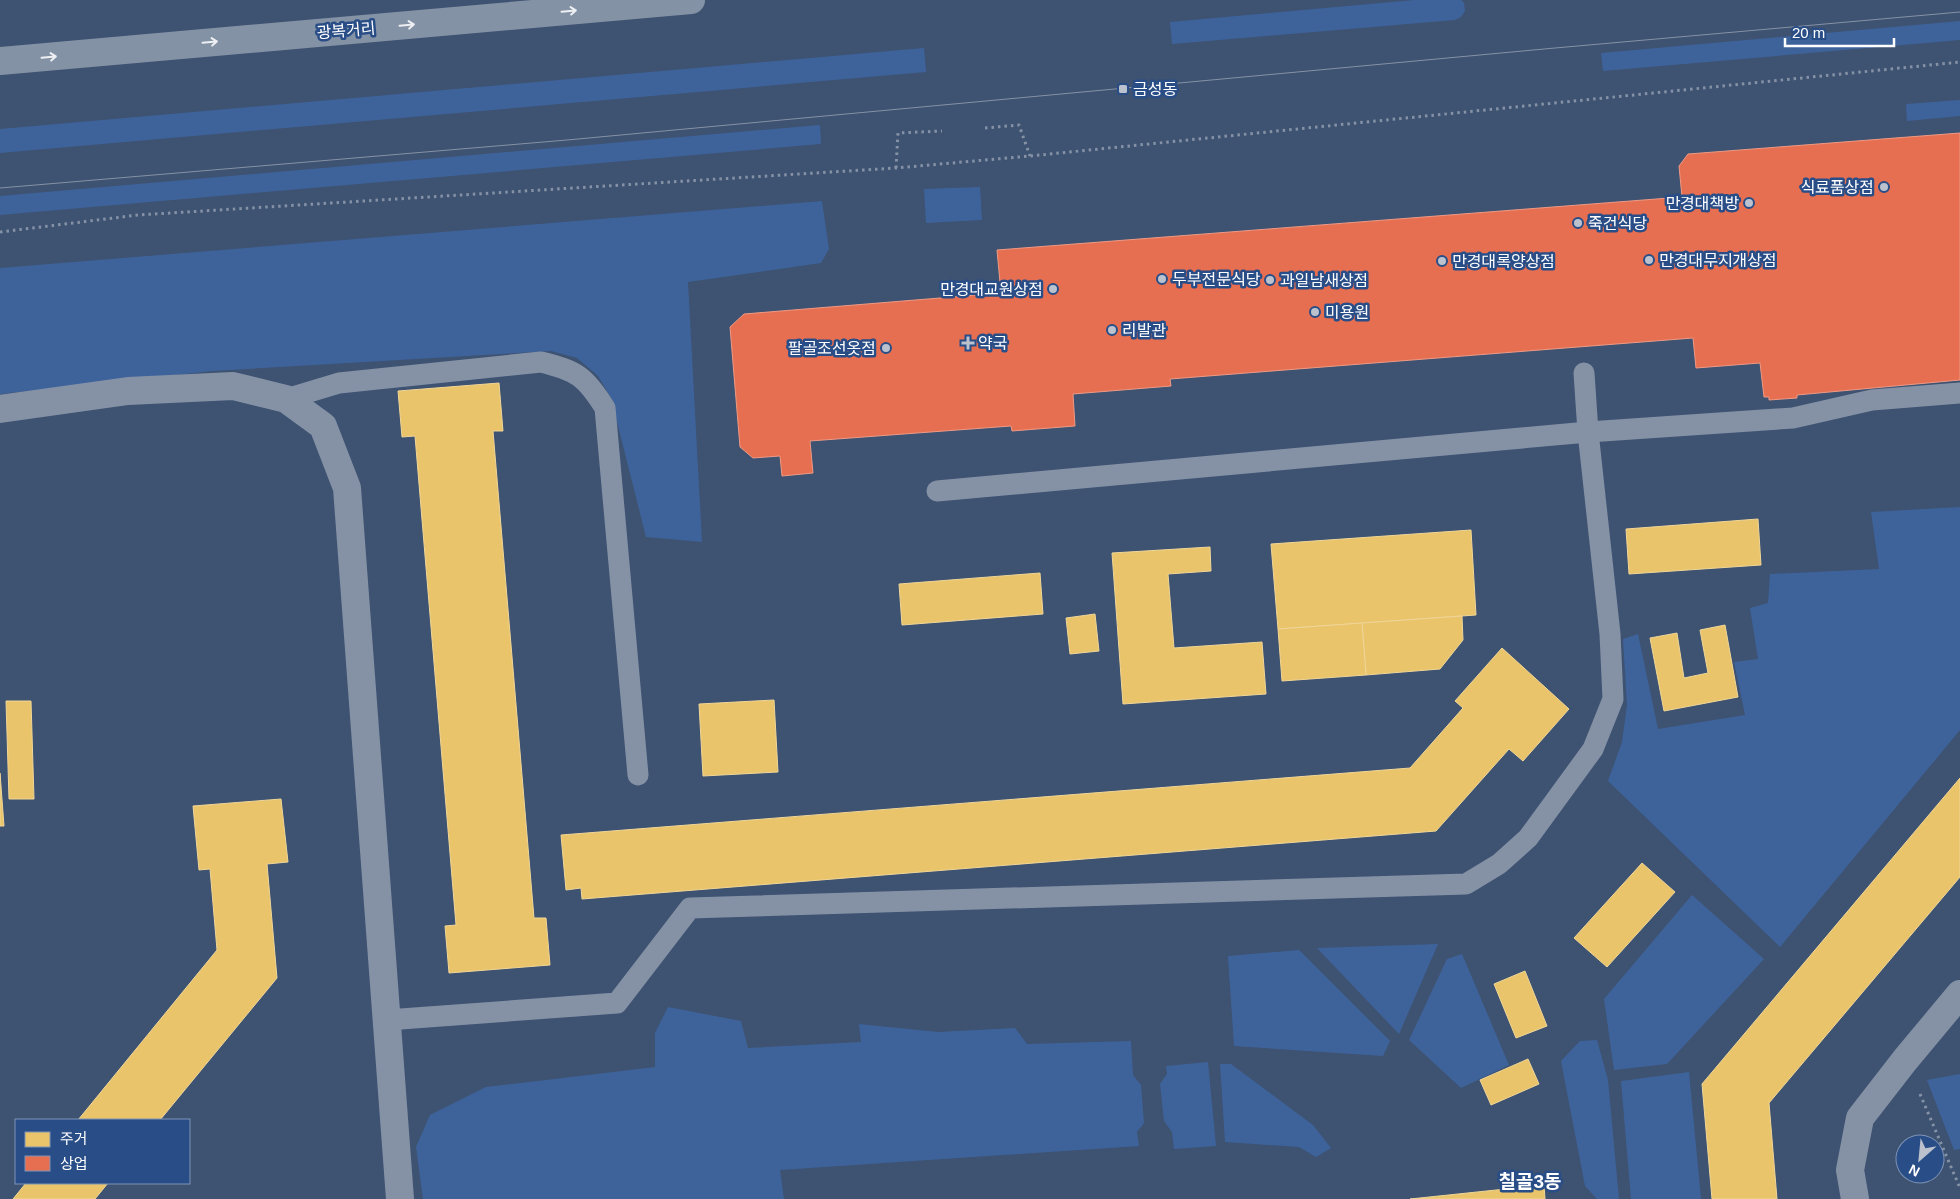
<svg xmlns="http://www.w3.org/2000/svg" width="1960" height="1199" font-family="Helvetica,'Noto Sans KR',sans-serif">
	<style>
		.green { fill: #3e639b }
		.homes { fill: #e9c46a; stroke: #f0d697 }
		.shops { fill: #e76f51; stroke: #ee9a85 }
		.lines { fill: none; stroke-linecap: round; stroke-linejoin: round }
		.path { stroke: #8592a6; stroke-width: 3; stroke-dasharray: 2.5 4; stroke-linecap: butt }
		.lane { stroke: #8592a6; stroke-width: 21 }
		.street { stroke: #8592a6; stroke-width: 28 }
		.highway { stroke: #8492a5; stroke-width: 28 }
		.tram { stroke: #8492a5; stroke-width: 1 }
		.oneway { stroke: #edeff2 }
		.poi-dot { fill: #bbc2cd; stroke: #294d86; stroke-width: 2 }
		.labels { text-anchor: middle; stroke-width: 5; stroke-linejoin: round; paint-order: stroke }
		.street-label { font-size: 16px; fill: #fff; stroke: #294d86 }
		.poi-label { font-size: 16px; fill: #fff; stroke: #294d86; text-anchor: start }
		.quarter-label { font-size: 19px; font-weight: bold; fill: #fff; stroke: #294d86 }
	</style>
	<rect width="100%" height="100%" fill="#3e5271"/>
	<g class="green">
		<polygon points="1414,0 1461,0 1464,3 1465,11 1461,17 1455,20 1172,44 1170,22"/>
		<polygon points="1960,21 1960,40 1603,71 1601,53"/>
		<polygon points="924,48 926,72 0,153 0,129"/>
		<polygon points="1960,100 1960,116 1907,121 1906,104"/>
		<polygon points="820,125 821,144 0,215 0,196"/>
		<polygon points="980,187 982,220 926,223 924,189"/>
		<polygon points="822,201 829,249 821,263 688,282 702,542 646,537 611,398 598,376 577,358 551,351 212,371 0,394 0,268"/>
		<polygon points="1960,507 1960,730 1780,947 1608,781 1622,742 1627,705 1623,639 1638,634 1658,729 1745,715 1734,662 1758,659 1750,608 1768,603 1770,574 1879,569 1871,512"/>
		<polygon points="1692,895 1764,959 1667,1064 1614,1070 1604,999"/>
		<polygon points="1438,944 1399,1034 1317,948"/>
		<polygon points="1299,950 1390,1041 1383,1056 1234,1046 1228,956"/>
		<polygon points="1462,954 1509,1065 1461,1088 1409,1040 1447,959"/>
		<polygon points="668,1007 741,1021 748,1048 861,1042 859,1024 938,1032 1015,1028 1027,1044 1131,1041 1133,1075 1141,1085 1144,1123 1137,1132 1139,1146 780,1170 784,1199 423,1199 416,1147 430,1115 486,1087 655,1067 655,1033"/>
		<polygon points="1597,1040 1608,1080 1619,1199 1597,1199 1585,1186 1561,1061 1580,1041"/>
		<polygon points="1208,1062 1216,1146 1174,1149 1172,1132 1164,1121 1160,1084 1167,1074 1166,1066"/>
		<polygon points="1220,1064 1231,1064 1313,1125 1331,1148 1316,1157 1299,1147 1225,1142"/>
		<polygon points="1689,1072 1701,1199 1631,1199 1621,1081"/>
		<polygon points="1960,1074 1960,1149 1954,1150 1927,1080"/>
	</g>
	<g class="homes">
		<polygon points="499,383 503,431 493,431 534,918 546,918 550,965 449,973 445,926 456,925 415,436 402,437 398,391"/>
		<polygon points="1758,519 1761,565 1629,574 1626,529"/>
		<polygon points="1471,530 1476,615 1278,629 1271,544"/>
		<polygon points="1210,547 1211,571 1168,574 1174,648 1262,642 1266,694 1123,704 1112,553"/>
		<polygon points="1040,573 1043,614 902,625 899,584"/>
		<polygon points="1095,614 1099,651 1070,654 1066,618"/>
		<polygon points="1462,616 1463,640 1440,669 1366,675 1362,623"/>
		<polygon points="1362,623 1366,675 1282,681 1278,629"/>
		<polygon points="1725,625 1738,697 1664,711 1650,638 1677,633 1684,678 1708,673 1700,630"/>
		<polygon points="1502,648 1569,709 1523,761 1509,749 1436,831 582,899 581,888 566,890 561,835 1410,768 1463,708 1455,701"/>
		<polygon points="774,700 778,772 703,776 699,704"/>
		<polygon points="6,701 31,701 34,799 9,799"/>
		<polygon points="0,773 4,826 0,826"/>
		<polygon points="1960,778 1960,877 1769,1103 1777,1199 1712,1199 1702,1084"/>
		<polygon points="281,799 288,862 267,864 277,978 160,1120 78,1120 217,950 210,869 199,870 193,806"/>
		<polygon points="1642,863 1675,892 1607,967 1574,938"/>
		<polygon points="1525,971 1547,1026 1516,1038 1494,984"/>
		<polygon points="1528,1059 1539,1084 1491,1105 1480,1080"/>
		<polygon points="26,1183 108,1183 95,1199 13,1199"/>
		<polygon points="1544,1185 1545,1199 1410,1199"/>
	</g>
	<polygon class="shops" points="1960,133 1960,380 1797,395 1797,398 1769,400 1769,397 1764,397 1760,363 1696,368 1693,338 1170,379 1171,386 1073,394 1075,426 1012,431 1011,426 810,441 813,473 782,476 780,456 753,458 740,447 730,327 744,314 1001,293 997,250 1682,197 1679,166 1688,154"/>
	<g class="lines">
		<g class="path">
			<polyline points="985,128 1019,125 1030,156"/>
			<polyline points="896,168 898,133 942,131"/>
			<polyline points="0,232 138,215 896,168 1030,156 1960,62"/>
			<polyline points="1920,1094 1960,1188"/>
		</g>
		<g class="lane">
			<path d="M286 399 339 383 541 362C577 371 585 376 605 408L638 775"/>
			<polyline points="937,491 1588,432 1793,418 1872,400 1960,393"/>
			<polyline points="387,1020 617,1003 690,908 1466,884 1499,864 1528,838 1593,749 1613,699 1610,634 1588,432 1584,373"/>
		</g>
		<g class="street">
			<polyline points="0,409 128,391 233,386 286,399 323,426 347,488 400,1199"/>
			<polyline points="1855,1199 1850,1170 1860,1118 1905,1060 1960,994"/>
		</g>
		<polyline class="highway" points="0,61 691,0"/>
		<polyline class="tram" points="0,188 567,140 1555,48 1960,12"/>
	</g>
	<defs><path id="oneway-shaft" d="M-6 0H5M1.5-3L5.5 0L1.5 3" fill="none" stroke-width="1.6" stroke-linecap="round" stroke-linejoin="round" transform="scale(1.25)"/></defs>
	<g class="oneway">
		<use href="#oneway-shaft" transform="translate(569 11) rotate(-5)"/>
		<use href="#oneway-shaft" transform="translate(407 25) rotate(-5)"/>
		<use href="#oneway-shaft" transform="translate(210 42) rotate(-5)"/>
		<use href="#oneway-shaft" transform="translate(49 57) rotate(-5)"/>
	</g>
	<g class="poi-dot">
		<rect x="1118" y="84" width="10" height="10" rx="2.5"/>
		<circle cx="1884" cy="187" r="5"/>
		<circle cx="1749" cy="203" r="5"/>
		<circle cx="1578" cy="223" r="5"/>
		<circle cx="1649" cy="260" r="5"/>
		<circle cx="1442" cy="261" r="5"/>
		<circle cx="1162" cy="279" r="5"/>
		<circle cx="1270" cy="280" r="5"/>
		<circle cx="1053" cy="289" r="5"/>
		<circle cx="1315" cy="312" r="5"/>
		<circle cx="1112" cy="330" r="5"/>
		<path d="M965.5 335.5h5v5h5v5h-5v5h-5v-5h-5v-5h5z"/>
		<circle cx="886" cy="348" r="5"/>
	</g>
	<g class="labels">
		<g class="street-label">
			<text transform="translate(346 30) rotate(-5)" y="6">광복거리</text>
		</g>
		<g class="poi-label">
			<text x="1133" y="95">금성동</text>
			<text x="1874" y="193" text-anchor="end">식료품상점</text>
			<text x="1739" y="209" text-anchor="end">만경대책방</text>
			<text x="1588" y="229">죽건식당</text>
			<text x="1659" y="266">만경대무지개상점</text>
			<text x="1452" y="267">만경대록양상점</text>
			<text x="1172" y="285">두부전문식당</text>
			<text x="1280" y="286">과일남새상점</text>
			<text x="1043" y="295" text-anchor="end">만경대교원상점</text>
			<text x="1325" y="318">미용원</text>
			<text x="1122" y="336">리발관</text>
			<text x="978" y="349">약국</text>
			<text x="876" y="354" text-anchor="end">팔골조선옷점</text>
		</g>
		<g class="quarter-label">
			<text x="1530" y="1188">칠골3동</text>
		</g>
	</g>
	<rect x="15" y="1119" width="175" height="65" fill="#294d86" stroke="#7f94b6"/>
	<rect x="25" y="1132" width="25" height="15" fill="#e9c46a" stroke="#7f94b6"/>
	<text x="60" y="1144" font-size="15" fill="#ffffff">주거</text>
	<rect x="25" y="1156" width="25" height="15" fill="#e76f51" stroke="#7f94b6"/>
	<text x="60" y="1169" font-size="15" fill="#ffffff">상업</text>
	<g transform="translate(1920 1159) rotate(207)"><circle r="24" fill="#294d86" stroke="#7f94b6"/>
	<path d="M0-4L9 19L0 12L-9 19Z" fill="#bbc2cd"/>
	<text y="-8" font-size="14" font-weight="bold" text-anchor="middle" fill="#ffffff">N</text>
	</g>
	<path d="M1785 38v8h109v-8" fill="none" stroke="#ffffff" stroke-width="2.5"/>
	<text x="1792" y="38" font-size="15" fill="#ffffff" stroke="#294d86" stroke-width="4" paint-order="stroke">20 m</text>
</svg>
